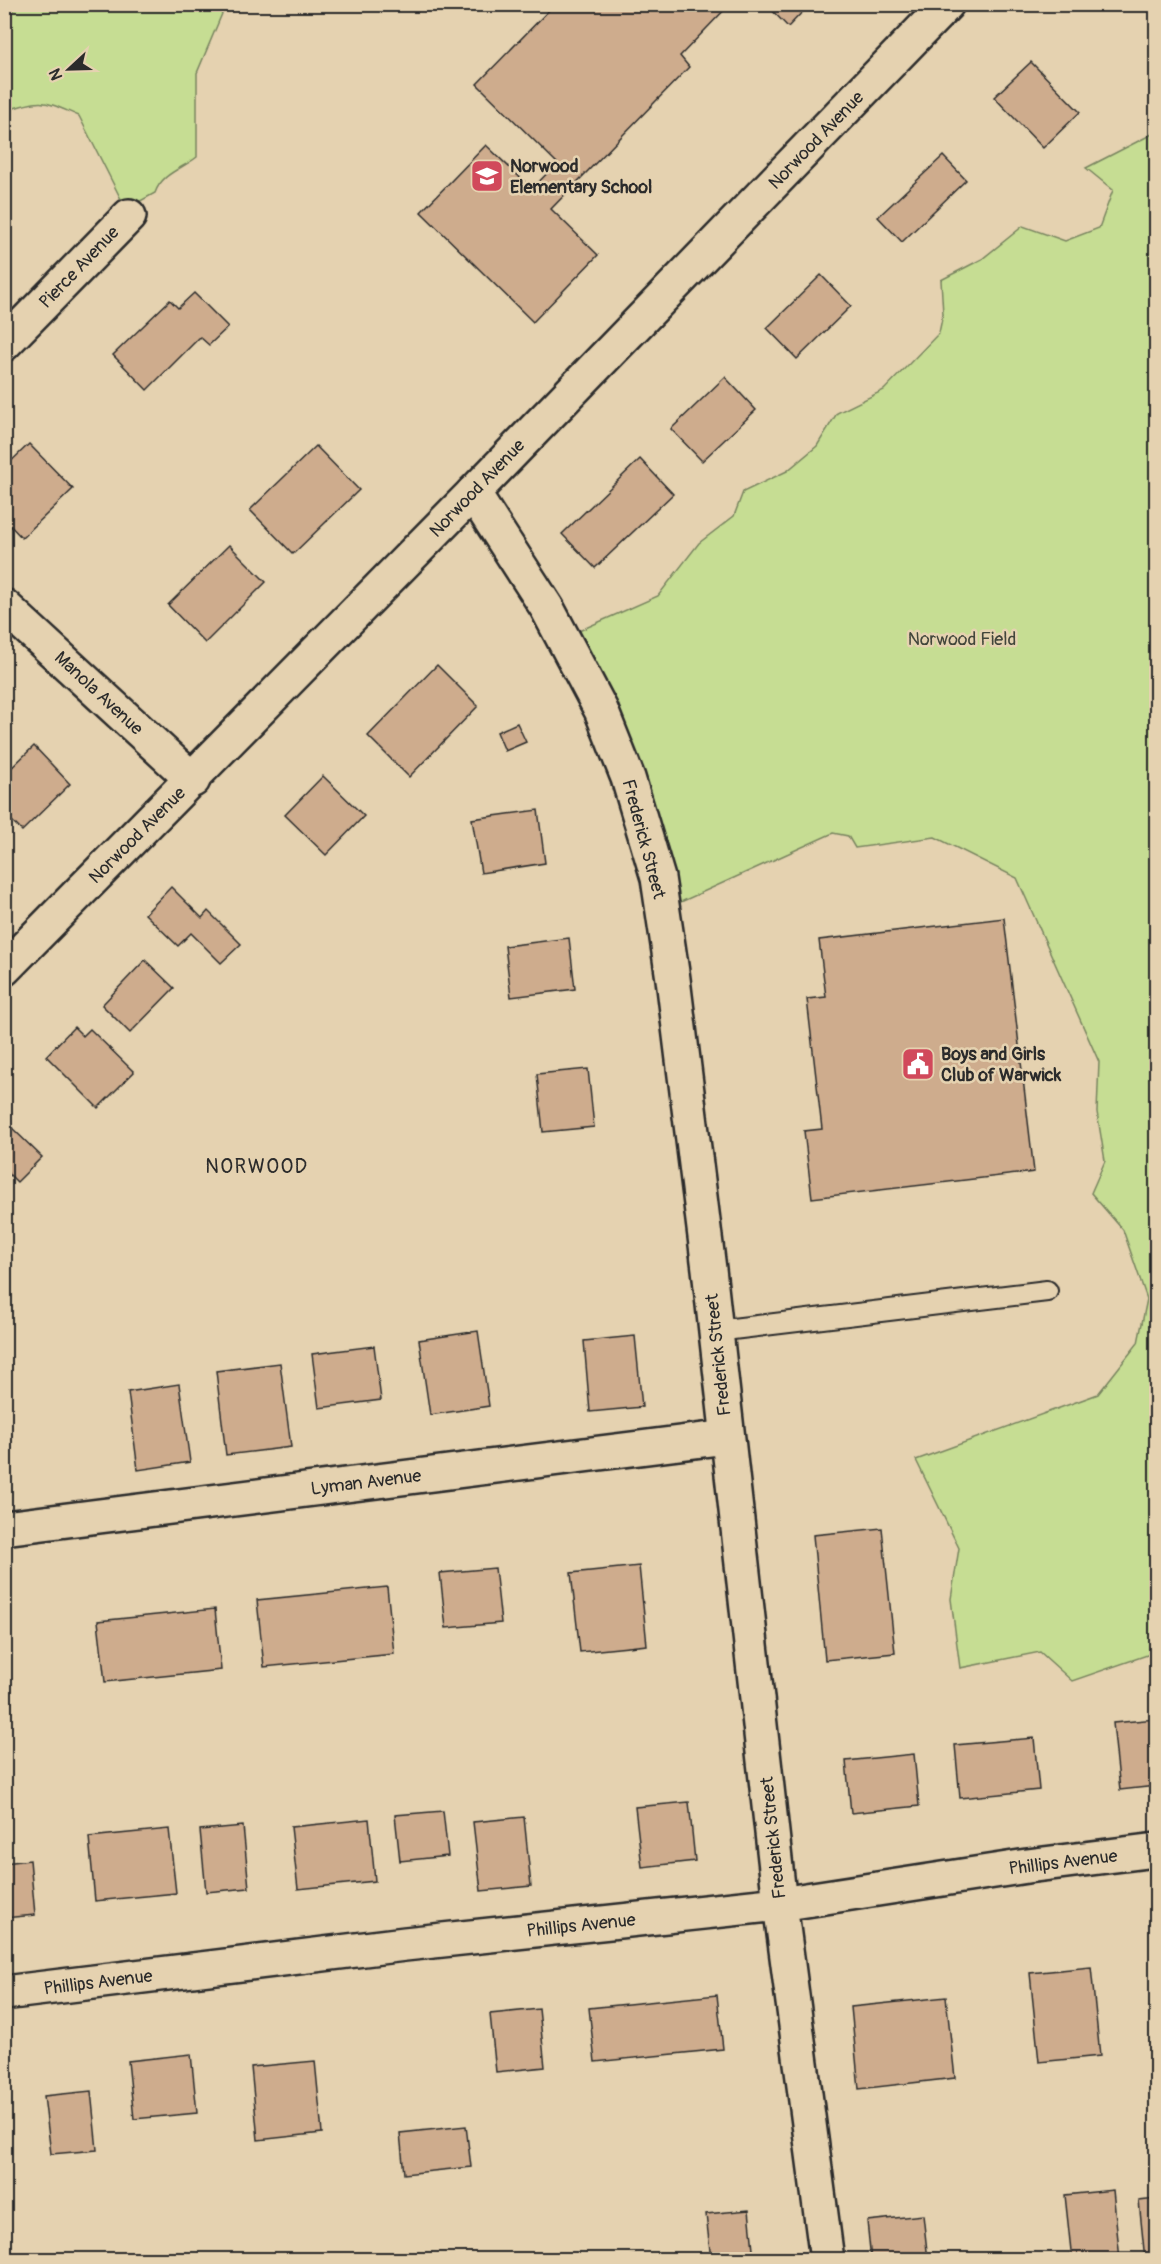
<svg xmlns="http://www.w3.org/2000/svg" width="1161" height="2264" font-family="Pangolin,sans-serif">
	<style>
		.green { fill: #c6dd93; stroke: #78845f; stroke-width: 1.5 }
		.building { fill: #ceac8d; stroke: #2b2b2b; stroke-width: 1.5 }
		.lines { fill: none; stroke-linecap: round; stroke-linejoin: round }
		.service-casing { stroke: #2b2b2b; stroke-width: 24 }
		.minor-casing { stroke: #2b2b2b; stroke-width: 38 }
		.service { stroke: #e5d2b0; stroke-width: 20 }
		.minor { stroke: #e5d2b0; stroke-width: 33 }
		.labels { text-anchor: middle; stroke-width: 5; stroke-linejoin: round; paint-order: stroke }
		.street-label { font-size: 18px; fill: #2b2b2b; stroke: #e5d2b0 }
		.poi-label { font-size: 18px; font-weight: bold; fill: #2b2b2b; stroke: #e5d2b0; text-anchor: start }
		.park-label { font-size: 18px; fill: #42463b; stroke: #e5d2b0 }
		.neighbourhood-label { font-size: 20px; letter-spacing: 1.5px; fill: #2b2b2b; stroke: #e5d2b0 }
	</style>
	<rect width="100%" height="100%" fill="#e5d2b0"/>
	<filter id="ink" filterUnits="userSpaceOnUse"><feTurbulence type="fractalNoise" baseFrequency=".0167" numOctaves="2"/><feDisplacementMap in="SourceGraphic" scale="12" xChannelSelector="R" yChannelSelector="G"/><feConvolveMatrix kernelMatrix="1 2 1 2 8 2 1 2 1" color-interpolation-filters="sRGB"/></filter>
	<g filter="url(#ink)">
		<g class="green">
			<path d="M18 5H223L224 9 197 73V157C182 169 162 173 155 193L126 209 79 116C42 100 43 98 5 111L4 18Z"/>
			<polygon points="1156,132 1156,1652 1072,1681 1040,1652 960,1668 951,1599 959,1548 916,1460 1098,1394 1138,1343 1147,1299 1123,1230 1091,1193 1105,1161 1097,1112 1099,1062 1017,878 935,837 855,848 848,836 833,833 661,911 563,638 658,596 699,543 734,516 743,492 787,471 817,446 837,413 884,390 939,333 943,314 941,280 982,259 1023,226 1065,241 1099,228 1113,190 1086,168"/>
		</g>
		<g class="building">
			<polygon points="555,4 730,4 680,56 689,67 551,209 598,255 533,322 421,212 486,145 532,189 557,163 477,84"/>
			<polygon points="766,4 810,4 788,27"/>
			<polygon points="1031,62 1080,112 1043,148 994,97"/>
			<polygon points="943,156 966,180 902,242 878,217"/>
			<polygon points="821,275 851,306 797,359 767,328"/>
			<polygon points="194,293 228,327 209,345 200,337 147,390 113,355 170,300 178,308"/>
			<polygon points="725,377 756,410 702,461 671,429"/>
			<polygon points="29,444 73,489 22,538 4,519 4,468"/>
			<polygon points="316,446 359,490 293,554 250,510"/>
			<polygon points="640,459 673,494 595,568 562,534"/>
			<polygon points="229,545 266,582 205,643 168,605"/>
			<polygon points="437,665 478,706 409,777 368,736"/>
			<polygon points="517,723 526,742 505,751 497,732"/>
			<polygon points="34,746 70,784 22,831 4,813 4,775"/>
			<polygon points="323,776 364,816 326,855 285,815"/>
			<polygon points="538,810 545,863 481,873 472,819"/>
			<polygon points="171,887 202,918 208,911 241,944 221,963 191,933 178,946 145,914"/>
			<polygon points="1004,918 1034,1172 812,1198 804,1131 822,1129 807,999 826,997 819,940"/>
			<polygon points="569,938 575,989 511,997 505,946"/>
			<polygon points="145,960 174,988 130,1033 102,1005"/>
			<polygon points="74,1027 83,1036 90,1029 134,1072 98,1108 46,1056"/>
			<polygon points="588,1069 594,1127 543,1132 537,1074"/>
			<polygon points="11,1127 42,1157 17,1182 8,1173 4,1177 4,1134"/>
			<polygon points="478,1331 489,1406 430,1415 419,1340"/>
			<polygon points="635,1336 642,1407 590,1412 584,1341"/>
			<polygon points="374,1346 381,1400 319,1408 312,1354"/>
			<polygon points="280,1363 291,1447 226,1455 216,1371"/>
			<polygon points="179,1384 190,1462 138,1470 128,1392"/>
			<polygon points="882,1528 895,1653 825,1660 813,1535"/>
			<polygon points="639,1566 647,1645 580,1652 571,1573"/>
			<polygon points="495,1568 501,1623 446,1628 440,1573"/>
			<polygon points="387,1587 394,1654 264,1667 257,1600"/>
			<polygon points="215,1609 221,1670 105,1682 98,1621"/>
			<polygon points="1156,1719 1156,1786 1120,1790 1113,1723"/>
			<polygon points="1034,1738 1039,1790 960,1798 955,1745"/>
			<polygon points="914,1754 919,1806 851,1813 846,1761"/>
			<polygon points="689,1802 695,1861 642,1867 635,1807"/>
			<polygon points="443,1811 448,1856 400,1861 395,1815"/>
			<polygon points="524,1817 531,1886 481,1891 473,1822"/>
			<polygon points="369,1819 375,1881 298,1889 291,1827"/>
			<polygon points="243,1826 249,1888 206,1892 200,1830"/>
			<polygon points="169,1829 176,1893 95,1901 89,1837"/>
			<polygon points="30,1860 35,1915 4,1918 4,1863"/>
			<polygon points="1091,1967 1100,2056 1039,2062 1030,1973"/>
			<polygon points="717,1995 723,2049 595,2062 589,2008"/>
			<polygon points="946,1997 955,2078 859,2089 851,2007"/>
			<polygon points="539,2009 545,2067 496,2072 490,2014"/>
			<polygon points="191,2054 197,2113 134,2119 128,2061"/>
			<polygon points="315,2061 322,2133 258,2140 251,2067"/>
			<polygon points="91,2091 97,2150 51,2154 44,2096"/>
			<polygon points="466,2126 471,2167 404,2174 400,2133"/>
			<polygon points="1113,2190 1120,2260 1072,2260 1065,2195"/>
			<polygon points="4,2199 12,2260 4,2260"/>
			<polygon points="1156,2199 1156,2260 1145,2260 1139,2201"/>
			<polygon points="749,2210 754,2260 711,2260 706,2214"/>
			<polygon points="923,2215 928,2260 871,2260 867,2221"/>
			<polygon points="661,2254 661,2260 604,2259"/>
		</g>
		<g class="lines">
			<g class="service-casing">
				<polyline id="service" points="716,1331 1047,1291"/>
			</g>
			<g class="minor-casing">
				<g id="minor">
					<polyline points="4,344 129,216"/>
					<polyline points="473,493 547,608 601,710 628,778 658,878 673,979 709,1269 780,1904 827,2260"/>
					<polyline points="4,606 193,780"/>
					<polyline points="4,969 473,493 947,4"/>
					<polyline points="4,1528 727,1437"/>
					<polyline points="4,1993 405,1944 780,1904 1027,1866 1156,1850"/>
				</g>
			</g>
			<use href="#service" class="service"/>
			<use href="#minor" class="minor"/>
		</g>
	</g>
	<defs>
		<g id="school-square" transform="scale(1.725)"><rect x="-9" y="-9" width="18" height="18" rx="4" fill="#d1495b" stroke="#e5d2b0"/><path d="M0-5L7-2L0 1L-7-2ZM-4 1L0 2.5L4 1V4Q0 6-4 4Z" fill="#fff"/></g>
		<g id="civic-square" transform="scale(1.725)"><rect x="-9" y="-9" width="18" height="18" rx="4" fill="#d1495b" stroke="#e5d2b0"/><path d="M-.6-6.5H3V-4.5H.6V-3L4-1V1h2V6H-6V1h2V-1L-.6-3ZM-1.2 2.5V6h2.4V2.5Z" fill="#fff"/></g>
	</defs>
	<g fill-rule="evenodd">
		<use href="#school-square" x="487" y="176"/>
		<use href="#civic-square" x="918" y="1064"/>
	</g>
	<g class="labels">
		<g class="street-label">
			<text transform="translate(816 140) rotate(-46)" y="6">Norwood Avenue</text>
			<text transform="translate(79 267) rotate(-46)" y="6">Pierce Avenue</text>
			<text transform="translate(477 488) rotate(-46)" y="6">Norwood Avenue</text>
			<text transform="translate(99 693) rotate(43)" y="6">Manola Avenue</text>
			<text transform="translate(137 835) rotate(-45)" y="6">Norwood Avenue</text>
			<text transform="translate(644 839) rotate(75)" y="6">Frederick Street</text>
			<text transform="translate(718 1355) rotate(-96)" y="6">Frederick Street</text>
			<text transform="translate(366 1482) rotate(-7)" y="6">Lyman Avenue</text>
			<text transform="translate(773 1838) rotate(-96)" y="6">Frederick Street</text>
			<text transform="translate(1063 1862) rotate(-7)" y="6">Phillips Avenue</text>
			<text transform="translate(581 1925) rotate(-6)" y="6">Phillips Avenue</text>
			<text transform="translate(98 1982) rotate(-7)" y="6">Phillips Avenue</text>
		</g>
		<g class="poi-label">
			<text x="510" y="172">Norwood<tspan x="510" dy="21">Elementary School</tspan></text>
			<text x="941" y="1060">Boys and Girls<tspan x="941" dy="21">Club of Warwick</tspan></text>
		</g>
		<g class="park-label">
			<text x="962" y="645">Norwood Field</text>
		</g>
		<g class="neighbourhood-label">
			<text x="257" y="1173">NORWOOD</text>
		</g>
	</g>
	<rect width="1161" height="2264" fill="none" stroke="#e5d2b0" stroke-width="24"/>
	<rect x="12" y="12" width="1137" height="2240" fill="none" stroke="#2b2b2b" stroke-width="2" filter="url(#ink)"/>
	<g transform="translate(69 69) rotate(248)" stroke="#e5d2b0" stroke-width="4.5" paint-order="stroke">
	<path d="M0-4.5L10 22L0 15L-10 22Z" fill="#2b2b2b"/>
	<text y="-9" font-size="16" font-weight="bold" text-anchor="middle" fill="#2b2b2b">N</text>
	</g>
</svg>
